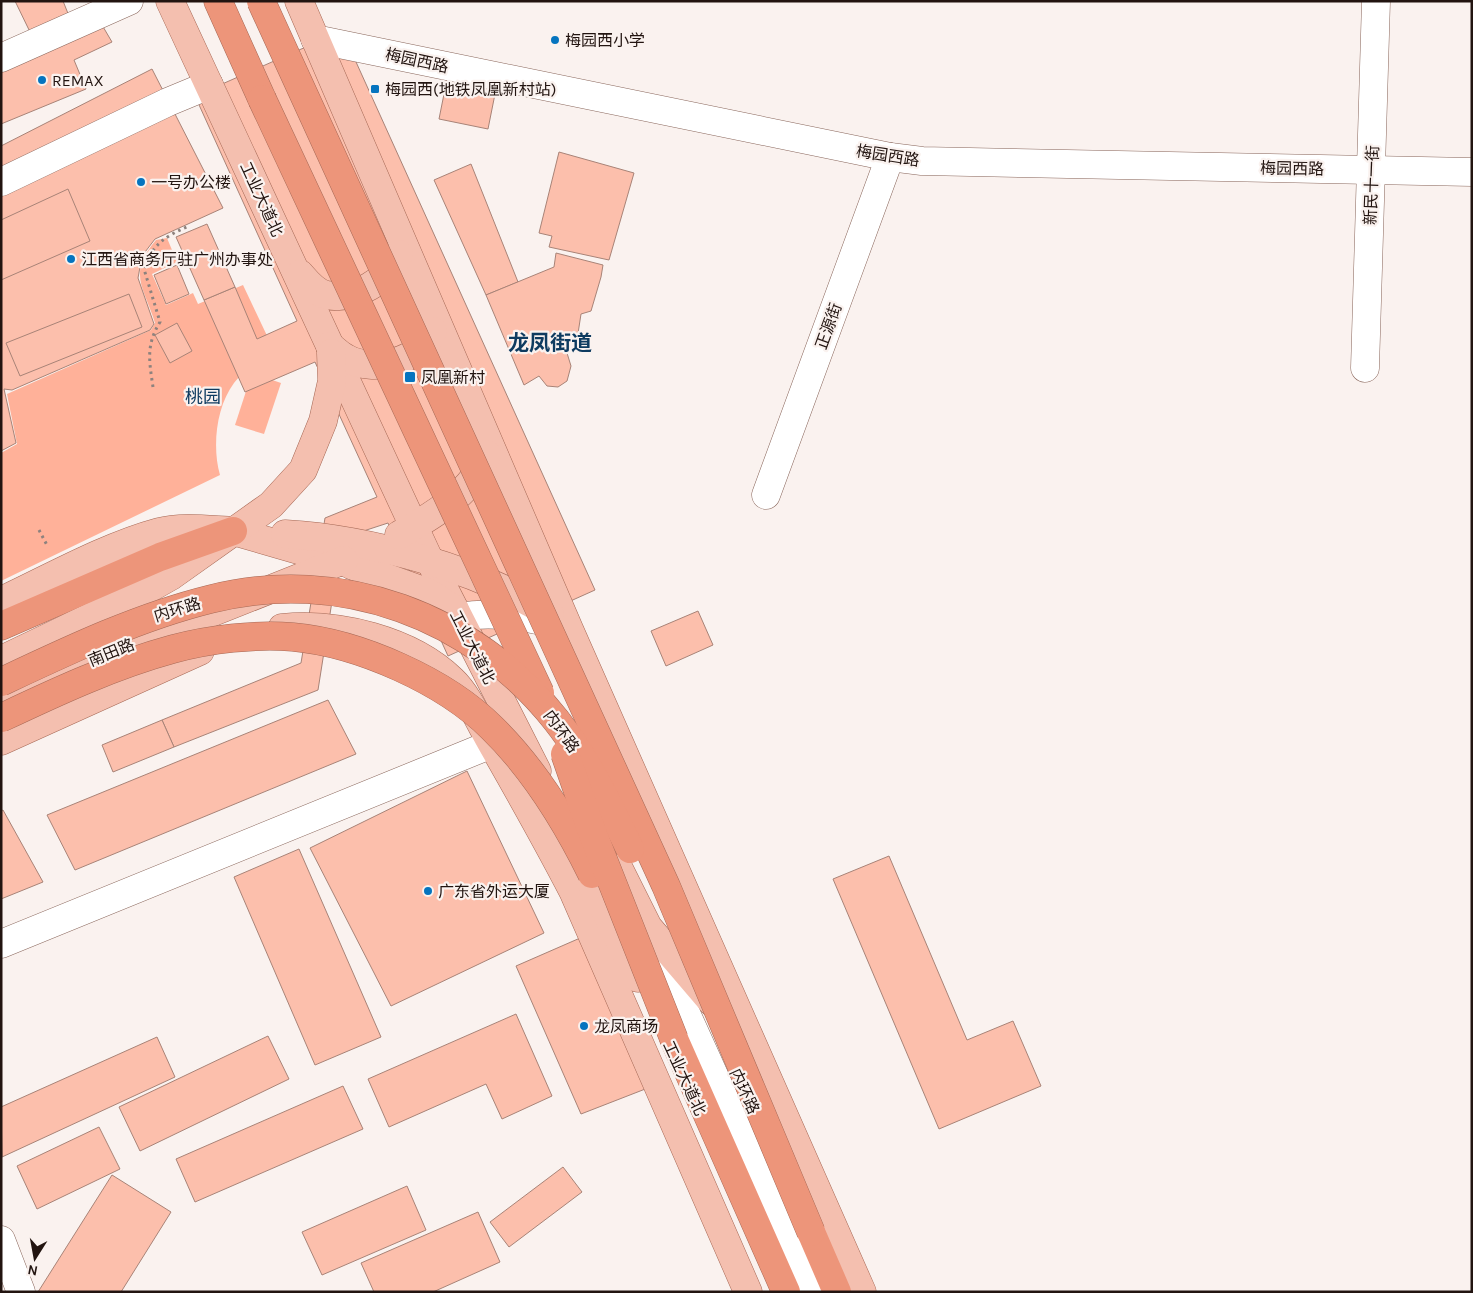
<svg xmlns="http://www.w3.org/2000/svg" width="1473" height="1293" font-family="Karla,'Noto Sans SC',sans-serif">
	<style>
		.green { fill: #ffb199 }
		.building { fill: #fcbfac; stroke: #a88377 }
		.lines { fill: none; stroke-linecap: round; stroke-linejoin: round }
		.minor-casing { stroke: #89665b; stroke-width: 29 }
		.major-casing { stroke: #a66855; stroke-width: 29 }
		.highway-casing { stroke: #a66855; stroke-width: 29 }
		.path { stroke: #8d827e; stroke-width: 3; stroke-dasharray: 2.5 4; stroke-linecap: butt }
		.minor { stroke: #fff; stroke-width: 28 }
		.major { stroke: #f4bfaf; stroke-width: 28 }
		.highway { stroke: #ed957a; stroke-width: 28 }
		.highway-bridge-casing { stroke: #a66855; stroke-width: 29; stroke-linecap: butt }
		.highway-bridge { stroke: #ed957a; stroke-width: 28 }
		.poi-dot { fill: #0574bf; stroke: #faf2ef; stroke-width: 2 }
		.labels { text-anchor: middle; stroke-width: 4.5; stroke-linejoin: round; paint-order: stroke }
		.poi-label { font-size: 16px; fill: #221410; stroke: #faf2ef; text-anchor: start }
		.street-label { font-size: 16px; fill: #221410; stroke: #faf2ef }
		.neighbourhood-label { font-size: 18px; fill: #0e3b60; stroke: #faf2ef }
		.district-label { font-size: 21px; font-weight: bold; fill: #0e3b60; stroke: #faf2ef }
	</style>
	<rect width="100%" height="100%" fill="#faf2ef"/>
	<g class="green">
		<path d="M167 238 177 262 152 274 166 305 193 293 198 304 243 285 270 342C258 356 245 369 234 383 216 407 212 447 220 475L1 581V453L17 444 7 394 151 330 155 323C144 287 127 274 156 240Z"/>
		<polygon points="252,373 281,383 264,434 235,425"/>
	</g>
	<g class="building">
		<polygon points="15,1 63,1 69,16 31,34"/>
		<polygon points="102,25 112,42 74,60 86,89 1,124 1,71"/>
		<polygon points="342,31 595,590 448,656 388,523 342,538 318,690 174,747 162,720 301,663 325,518 377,497 315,362 245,392 204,300 235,287 257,339 297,321 195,96"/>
		<polygon points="152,69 223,208 155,239 142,256 138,278 154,324 150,330 12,390 4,389 16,443 1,451 1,146"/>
		<polygon points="448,74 497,84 488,129 439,119"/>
		<polygon points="559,152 634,173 609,260 549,247 552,236 539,233"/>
		<polygon points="471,164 518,282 486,295 434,180"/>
		<polygon points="68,189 90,241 1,280 1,220"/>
		<polygon points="207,224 235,287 204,300 176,237"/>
		<polygon points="556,253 603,265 601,277 591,311 581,314 577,340 570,340 567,353 571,366 567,381 558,387 547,386 539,376 524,385 486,295 554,267"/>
		<polygon points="177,265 189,294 166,304 154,275"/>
		<polygon points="129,294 142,327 20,376 6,343"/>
		<polygon points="177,323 192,351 170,363 155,335"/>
		<polygon points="698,611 713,645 666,666 651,631"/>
		<polygon points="328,700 356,754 75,870 47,815"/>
		<polygon points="162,720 174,747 113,772 102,745"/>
		<polygon points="467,771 544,933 391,1006 310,848"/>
		<polygon points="3,810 43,882 1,899 1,811"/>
		<polygon points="299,849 381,1037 315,1065 234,877"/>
		<polygon points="889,856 967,1040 1013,1021 1041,1086 939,1129 833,879"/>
		<polygon points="587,935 653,1086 581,1114 516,966"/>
		<polygon points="516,1014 552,1096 502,1119 486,1084 389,1127 368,1079"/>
		<polygon points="268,1036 289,1079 140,1151 119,1107"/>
		<polygon points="157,1037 175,1077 2,1157 1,1107"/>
		<polygon points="343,1086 363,1129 195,1202 176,1159"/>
		<polygon points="99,1127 120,1169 37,1209 17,1166"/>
		<polygon points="563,1167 582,1192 509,1247 490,1222"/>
		<polygon points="112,1175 171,1212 121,1292 38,1292"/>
		<polygon points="407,1186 426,1230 322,1275 302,1232"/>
		<polygon points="478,1212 500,1262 433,1292 374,1292 361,1263"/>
	</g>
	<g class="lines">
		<g class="minor-casing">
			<g id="minor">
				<polyline points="315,39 890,157 922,161 1472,172"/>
				<polyline points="1,58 129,1"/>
				<polyline points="1,182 168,102 209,85"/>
				<polyline points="1365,368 1376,1"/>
				<polyline points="766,495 890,157"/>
				<path d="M458 617C494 611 528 616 563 627"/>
				<polyline points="652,938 812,1292"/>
				<polyline points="1,944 492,744"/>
				<polyline points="1,1240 21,1292"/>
			</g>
		</g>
		<g class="major-casing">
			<g id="major">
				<polyline points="170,1 428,557 537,771"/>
				<polyline points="299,1 569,629 862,1292"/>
				<path d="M300 274C307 282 315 293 327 295 354 301 389 280 399 254"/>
				<path d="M330 346C335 350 340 355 346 358 374 374 421 361 433 331"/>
				<polyline points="233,531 340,562 344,560 351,565 429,593 455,610"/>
				<path d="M285 534C369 539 481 569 550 615"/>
				<path d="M399 535C432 516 474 492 487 454"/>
				<path d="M1 601C50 578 107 546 159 532 183 526 210 530 235 531"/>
				<path d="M282 628C337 622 411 640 452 680 469 696 480 724 492 744 520 793 547 841 573 891L748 1292"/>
				<polyline points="1,660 143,592 171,576 271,505 303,470 323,421 332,381 331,353"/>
				<polyline points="1,702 85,663 344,560"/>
				<polyline points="1,741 200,651"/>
				<polyline points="577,853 638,978"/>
				<polyline points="615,861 648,927 712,1002"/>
			</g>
		</g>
		<g class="highway-casing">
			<g id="highway">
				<polyline points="218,1 262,99"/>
				<polyline points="1,626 160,557 233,531"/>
				<polyline points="674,1039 786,1292"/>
				<polyline points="811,1232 837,1292"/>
			</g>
		</g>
		<g class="path">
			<path d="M153 387C149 360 146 345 160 322L144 269C152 244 166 236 189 226"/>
			<polyline points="39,530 48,547"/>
		</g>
		<use href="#minor" class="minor"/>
		<use href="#major" class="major"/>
		<use href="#highway" class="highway"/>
		<g class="highway-bridge-casing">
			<g id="highway-bridge">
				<polyline points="261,1 666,886 811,1232"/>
				<polyline points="262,99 540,693"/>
				<path d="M1 682C69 650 138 617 211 599 340 566 474 616 556 720 586 758 609 805 630 849"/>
				<path d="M1 718C56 692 114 665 173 649 210 639 254 634 293 637 359 643 445 681 492 728 535 770 566 821 592 874"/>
				<polyline points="565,754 591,829 674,1039"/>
			</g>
		</g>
		<use href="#highway-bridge" class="highway-bridge"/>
	</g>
	<g class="poi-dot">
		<circle cx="555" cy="40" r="5"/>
		<circle cx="42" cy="80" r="5"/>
		<rect x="370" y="84" width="10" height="10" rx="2.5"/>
		<circle cx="141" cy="182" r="5"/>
		<circle cx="71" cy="259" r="5"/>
		<rect x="404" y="371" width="12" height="12" rx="2.5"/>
		<circle cx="428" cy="891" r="5"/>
		<circle cx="584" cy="1026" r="5"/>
	</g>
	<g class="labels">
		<g class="poi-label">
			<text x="565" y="46">梅园西小学</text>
			<text x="52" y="86">REMAX</text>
			<text x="385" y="95">梅园西(地铁凤凰新村站)</text>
			<text x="151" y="188">一号办公楼</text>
			<text x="81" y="265">江西省商务厅驻广州办事处</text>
			<text x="421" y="383">凤凰新村</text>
			<text x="438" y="897">广东省外运大厦</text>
			<text x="594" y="1032">龙凤商场</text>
		</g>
		<g class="street-label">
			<text transform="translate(417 60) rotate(12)" y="6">梅园西路</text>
			<text transform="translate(888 155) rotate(9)" y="6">梅园西路</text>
			<text transform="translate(1292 168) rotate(1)" y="6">梅园西路</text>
			<text transform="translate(1371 185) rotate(-88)" y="6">新民十一街</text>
			<text transform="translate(262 199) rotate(65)" y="6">工业大道北</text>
			<text transform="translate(828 326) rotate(-70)" y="6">正源街</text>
			<text transform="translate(177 609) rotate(-17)" y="6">内环路</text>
			<text transform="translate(473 647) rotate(63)" y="6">工业大道北</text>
			<text transform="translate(111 652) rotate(-22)" y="6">南田路</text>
			<text transform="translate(562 731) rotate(54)" y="6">内环路</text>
			<text transform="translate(685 1078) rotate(65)" y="6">工业大道北</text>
			<text transform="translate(745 1091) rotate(65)" y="6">内环路</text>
		</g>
		<g class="neighbourhood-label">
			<text x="203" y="403">桃园</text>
		</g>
		<g class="district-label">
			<text x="550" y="350">龙凤街道</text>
		</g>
	</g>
	<rect width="1473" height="1293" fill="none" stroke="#221410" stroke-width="5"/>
	<g transform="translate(35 1258) rotate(191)" stroke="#faf2ef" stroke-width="4" paint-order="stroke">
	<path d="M0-4L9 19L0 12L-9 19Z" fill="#221410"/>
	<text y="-8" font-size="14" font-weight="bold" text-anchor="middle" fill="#221410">N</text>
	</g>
</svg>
